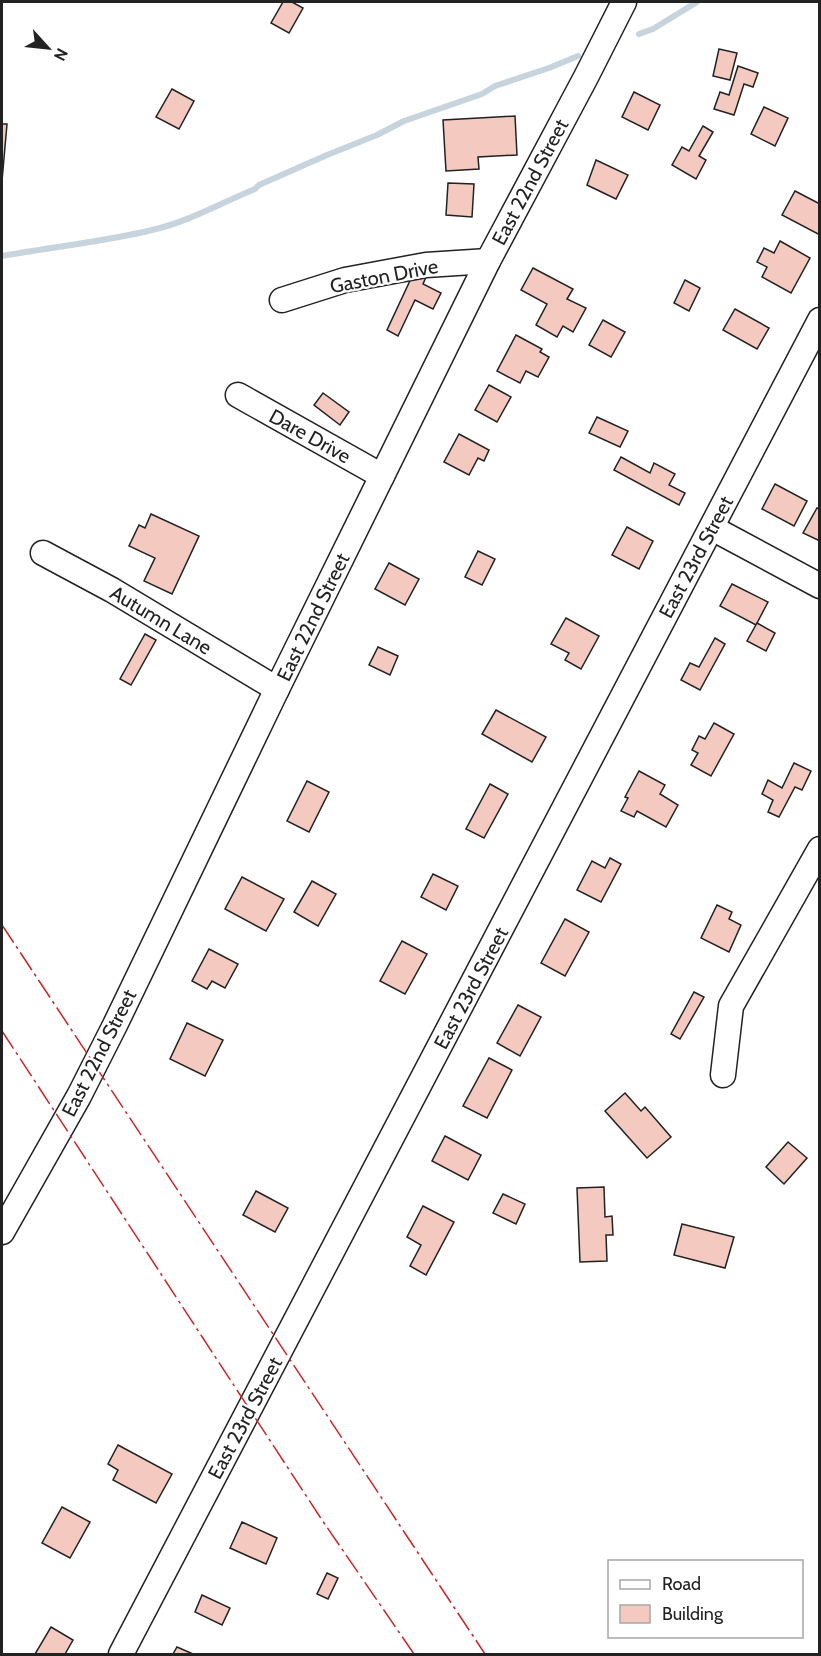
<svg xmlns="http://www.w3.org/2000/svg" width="821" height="1656" font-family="Cabin,sans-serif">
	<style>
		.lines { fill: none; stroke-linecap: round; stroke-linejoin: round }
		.stream { stroke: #c7d3dd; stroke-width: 6 }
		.building { fill: #f3c9c0; stroke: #222; stroke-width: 1.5 }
		.minor-casing { stroke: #222; stroke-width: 27 }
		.minor { stroke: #fff; stroke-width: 24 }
		.power { stroke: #c62828; stroke-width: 1.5; stroke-dasharray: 21 4.5 3 4.5; stroke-linecap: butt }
		.labels { text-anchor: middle; stroke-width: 4.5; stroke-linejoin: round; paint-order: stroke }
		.street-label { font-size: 20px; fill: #222; stroke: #fff }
	</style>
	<rect width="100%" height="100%" fill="#fff"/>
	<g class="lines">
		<g class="stream">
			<polyline points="639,34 653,29 697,2"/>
			<path d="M2 256C51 247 103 242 152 230 188 222 221 203 255 189L259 185 327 155 377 135 404 121 482 94 495 86 549 68 578 56"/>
		</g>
	</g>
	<g class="building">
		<polygon points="283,2 292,2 303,8 289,33 271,23"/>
		<polygon points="719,49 737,53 730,80 713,76"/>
		<polygon points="738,66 758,73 753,87 744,84 734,115 714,109 720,92 729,95"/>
		<polygon points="172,89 194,101 179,129 156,117"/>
		<polygon points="634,92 660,105 648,130 622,117"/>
		<polygon points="764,107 788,118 775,146 751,134"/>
		<polygon points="515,116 517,155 478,157 479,169 446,171 443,120"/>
		<polygon points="2,124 7,124 2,181"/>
		<polygon points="703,126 713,132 699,156 706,160 696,179 672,165 682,147 689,151"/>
		<polygon points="596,160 628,175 616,199 587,185"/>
		<polygon points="448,183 474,184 472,217 446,215"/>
		<polygon points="795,191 820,204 820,235 782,215"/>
		<polygon points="780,241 810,258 791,293 762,277 767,267 757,262 764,248 774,253"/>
		<polygon points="533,268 573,289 567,299 586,308 573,332 563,326 557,337 536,325 547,304 521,290"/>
		<polygon points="415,270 427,275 423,284 441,293 433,309 415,300 398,336 387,330"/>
		<polygon points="685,280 700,288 689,311 674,303"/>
		<polygon points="735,309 769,328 757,349 723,330"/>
		<polygon points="603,320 625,332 611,357 589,345"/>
		<polygon points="516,335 542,349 540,352 549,357 538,377 526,371 520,383 497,371"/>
		<polygon points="489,385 511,397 497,422 475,410"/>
		<polygon points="323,393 349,412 340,425 314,405"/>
		<polygon points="597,417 628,431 620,447 589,433"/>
		<polygon points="459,434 489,450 484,461 478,458 469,475 444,462"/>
		<polygon points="621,457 650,473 654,463 675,474 669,485 685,493 679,505 614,470"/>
		<polygon points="775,484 807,501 794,526 762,509"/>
		<polygon points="817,508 820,509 820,541 803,533"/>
		<polygon points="151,514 199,536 172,594 144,581 155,558 129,546 139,525 145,528"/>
		<polygon points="627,527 653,541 639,569 612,555"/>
		<polygon points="478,551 495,559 482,585 465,577"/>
		<polygon points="389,563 419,579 405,605 375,589"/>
		<polygon points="732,584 768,602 756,625 720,606"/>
		<polygon points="566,618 599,636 581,669 565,660 569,653 551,644"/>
		<polygon points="757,623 775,633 766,651 747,641"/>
		<polygon points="145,634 156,640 131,685 120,679"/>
		<polygon points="715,638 725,644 700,690 681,680 690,663 699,667"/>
		<polygon points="378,647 398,656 390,675 369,665"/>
		<polygon points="496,710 546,737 532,762 482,734"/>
		<polygon points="714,723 734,734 711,776 691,765 698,753 692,750 699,736 705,739"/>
		<polygon points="794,763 811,771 802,790 795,787 779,817 768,812 773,800 762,794 768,780 782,788"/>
		<polygon points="639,771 665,785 660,794 678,805 666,827 637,811 634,817 621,811 628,798 625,797"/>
		<polygon points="307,781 329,792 309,832 287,821"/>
		<polygon points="490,784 508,794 484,838 466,829"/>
		<polygon points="610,858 621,864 601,902 577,890 592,861 605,868"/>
		<polygon points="433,874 458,886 446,910 421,897"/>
		<polygon points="242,877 284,899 266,931 225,909"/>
		<polygon points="312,881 336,894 318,926 294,912"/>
		<polygon points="717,905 732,912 729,919 741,925 729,952 701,938"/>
		<polygon points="565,919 589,932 565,976 541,963"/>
		<polygon points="402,941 427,954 405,994 380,981"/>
		<polygon points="209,949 238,964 225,988 212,981 207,989 192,981"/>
		<polygon points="694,992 704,997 680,1039 671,1034"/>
		<polygon points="518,1005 541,1017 520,1056 497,1043"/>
		<polygon points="187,1023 223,1040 205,1076 170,1059"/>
		<polygon points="489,1058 512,1070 487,1118 463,1106"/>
		<polygon points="625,1093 641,1111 645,1107 671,1137 647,1158 605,1111"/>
		<polygon points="445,1136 481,1155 468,1180 432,1161"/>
		<polygon points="788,1142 807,1158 784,1184 766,1167"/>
		<polygon points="604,1187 605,1217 612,1216 613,1235 606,1235 607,1261 580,1262 577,1188"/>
		<polygon points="256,1191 288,1208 275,1232 243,1215"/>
		<polygon points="503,1194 525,1204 516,1224 493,1213"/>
		<polygon points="423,1206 454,1222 426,1275 410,1266 421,1245 407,1237"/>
		<polygon points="682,1224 734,1237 725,1268 674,1255"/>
		<polygon points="118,1445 172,1474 156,1503 113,1480 118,1470 108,1464"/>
		<polygon points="62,1507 90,1522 70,1558 42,1543"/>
		<polygon points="242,1522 277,1538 266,1564 230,1548"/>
		<polygon points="327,1573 338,1578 328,1599 317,1594"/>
		<polygon points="202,1595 230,1608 222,1625 195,1612"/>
		<polygon points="51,1627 73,1640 65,1654 35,1654"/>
		<polygon points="177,1647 193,1654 173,1654"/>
	</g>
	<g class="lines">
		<g class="minor-casing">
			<g id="minor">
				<polyline points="282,300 345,280 426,265 488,261"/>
				<polyline points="238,395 382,476"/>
				<polyline points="712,528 820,586"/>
				<polyline points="43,553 112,590 277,689"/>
				<polyline points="723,1075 731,1006 820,849"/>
				<polyline points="2,1232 79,1096 115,1025 277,689 488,261 586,77 624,2"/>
				<polyline points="121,1654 820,320"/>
			</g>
		</g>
		<use href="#minor" class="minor"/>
		<g class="power">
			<polyline points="2,925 485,1654"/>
			<polyline points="2,1031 322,1520 414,1654"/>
		</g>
	</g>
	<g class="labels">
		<g class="street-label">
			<text transform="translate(530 182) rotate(-62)" y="7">East 22nd Street</text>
			<text transform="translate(384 276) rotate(-11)" y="7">Gaston Drive</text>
			<text transform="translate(310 436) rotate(29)" y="7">Dare Drive</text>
			<text transform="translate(696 557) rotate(-62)" y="7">East 23rd Street</text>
			<text transform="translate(313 617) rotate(-64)" y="7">East 22nd Street</text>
			<text transform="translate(161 620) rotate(31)" y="7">Autumn Lane</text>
			<text transform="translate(471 988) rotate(-62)" y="7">East 23rd Street</text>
			<text transform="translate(99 1053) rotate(-63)" y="7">East 22nd Street</text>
			<text transform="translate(245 1418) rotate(-62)" y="7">East 23rd Street</text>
		</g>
	</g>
	<rect width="821" height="1656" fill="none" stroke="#222222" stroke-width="6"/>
	<rect x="608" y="1560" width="195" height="78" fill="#ffffff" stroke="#a7a7a7" stroke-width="1.5"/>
	<rect x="620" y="1580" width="30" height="9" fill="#ffffff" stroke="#a7a7a7" stroke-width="1.5"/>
	<text x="662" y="1590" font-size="18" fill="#222222">Road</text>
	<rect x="620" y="1605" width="30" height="18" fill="#f3c9c0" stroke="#a7a7a7" stroke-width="1.5"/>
	<text x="662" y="1620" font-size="18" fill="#222222">Building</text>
	<g transform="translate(48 48) rotate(117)" stroke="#ffffff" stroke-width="4.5" paint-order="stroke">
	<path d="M0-4.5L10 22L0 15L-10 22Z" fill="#222222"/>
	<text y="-9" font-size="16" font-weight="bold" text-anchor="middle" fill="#222222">N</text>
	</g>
</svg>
